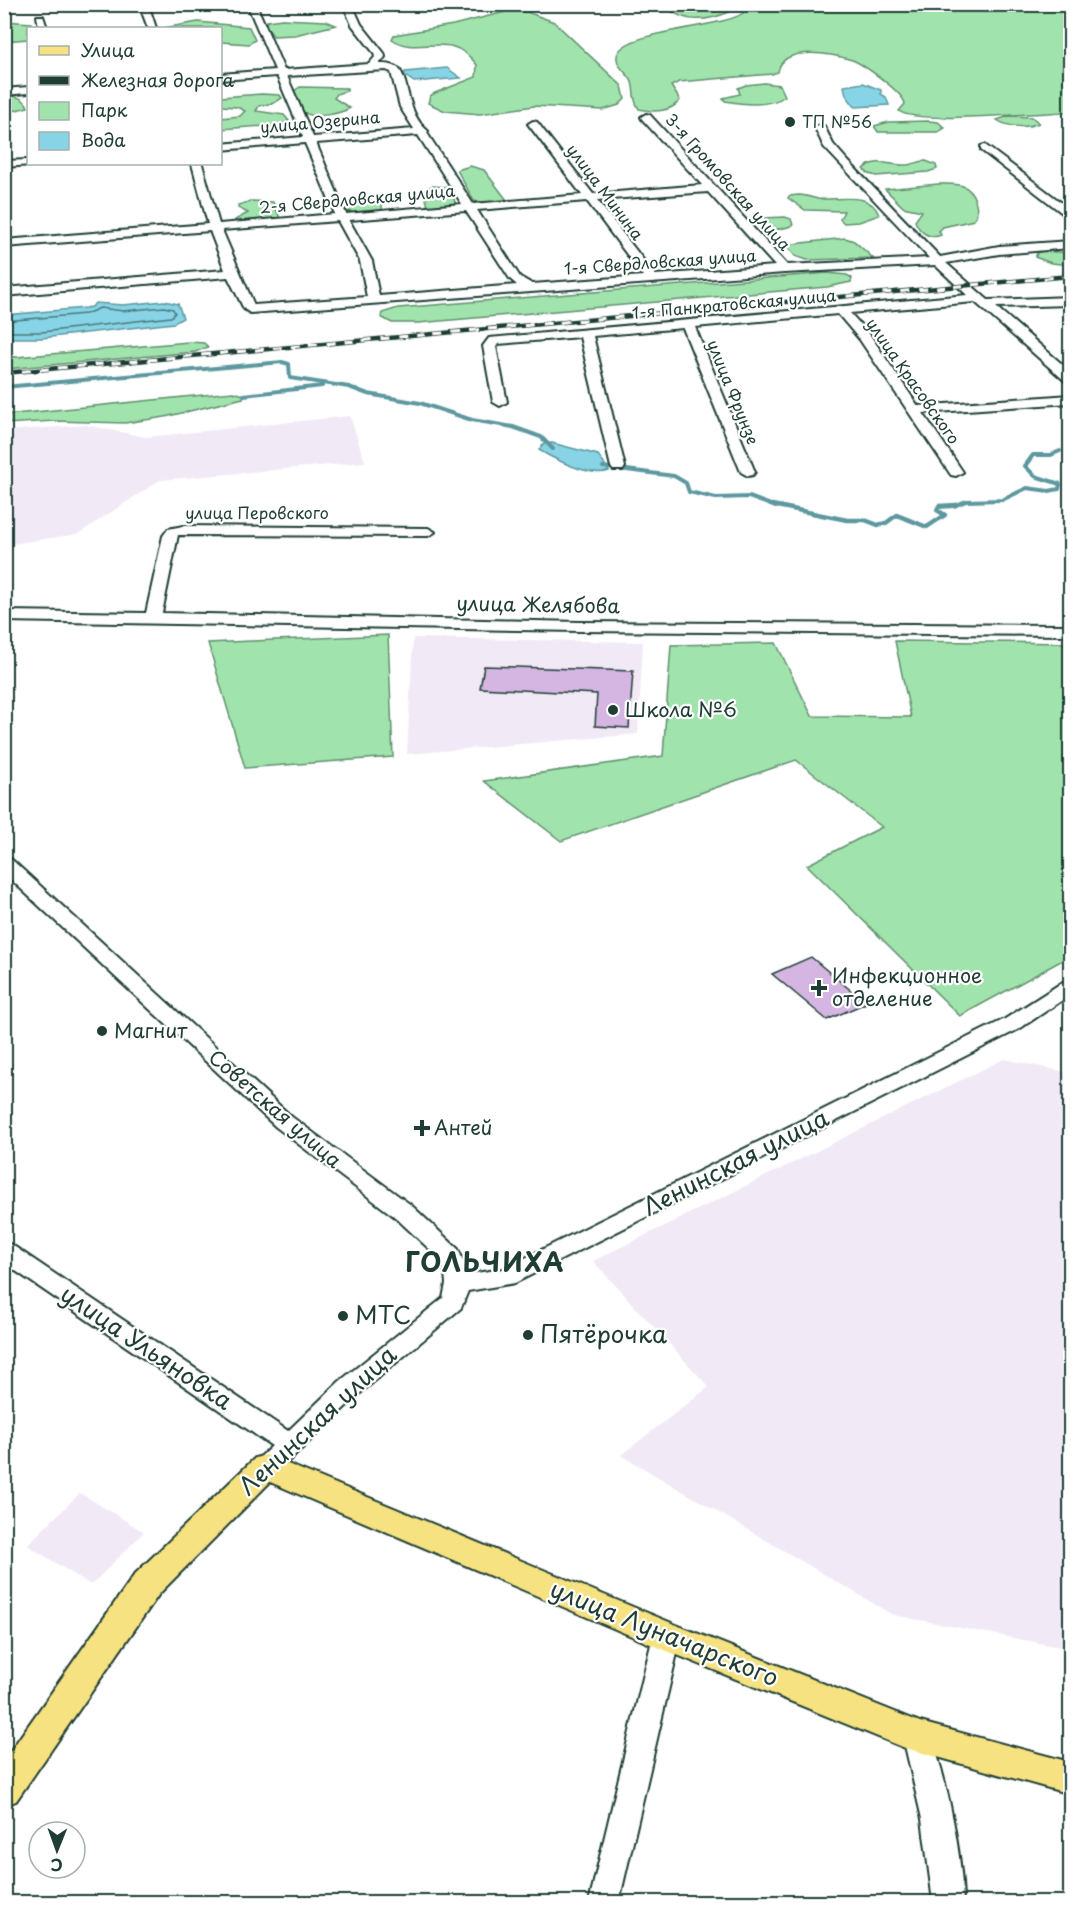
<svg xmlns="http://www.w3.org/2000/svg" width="1075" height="1907" font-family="'Playpen Sans',sans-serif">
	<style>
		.built { fill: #f2e9f6 }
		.green { fill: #a1e3ac; stroke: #609070; stroke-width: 1.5 }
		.water { fill: #87d4e6; stroke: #5d989f; stroke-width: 1.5 }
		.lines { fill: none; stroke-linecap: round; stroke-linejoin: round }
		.shore { stroke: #49797b; stroke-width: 1.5 }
		.stream-far1 { stroke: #5d989f; stroke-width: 4 }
		.stream { stroke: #5d989f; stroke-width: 4.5 }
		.building { fill: #d5b6e2; stroke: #1f3d34; stroke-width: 1.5 }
		.minor-casing { stroke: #1f3d34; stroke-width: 4 }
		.major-casing { stroke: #1f3d34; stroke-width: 4 }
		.minor { fill: #fff; fill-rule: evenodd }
		.major { fill: #f7e281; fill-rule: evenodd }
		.rail-casing { stroke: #1f3d34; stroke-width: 4.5 }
		.rail { stroke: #fff; stroke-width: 3; stroke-dasharray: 9; stroke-linecap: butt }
		.poi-dot { fill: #1f3d34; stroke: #fff; stroke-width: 2 }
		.labels { text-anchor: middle; stroke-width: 4.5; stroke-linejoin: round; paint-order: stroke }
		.far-street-label { font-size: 16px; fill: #1f3d34; stroke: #fff }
		.far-poi-label { font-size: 16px; fill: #1f3d34; stroke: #fff; text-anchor: start }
		.street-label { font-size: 20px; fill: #1f3d34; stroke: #fff }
		.poi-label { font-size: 20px; fill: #1f3d34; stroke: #fff; text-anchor: start }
		.near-street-label { font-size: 24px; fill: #1f3d34; stroke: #fff }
		.near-poi-label { font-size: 24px; fill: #1f3d34; stroke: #fff; text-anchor: start }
		.district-label { font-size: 26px; font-weight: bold; letter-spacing: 1.5px; fill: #1f3d34; stroke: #fff }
	</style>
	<rect width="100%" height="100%" fill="#fff"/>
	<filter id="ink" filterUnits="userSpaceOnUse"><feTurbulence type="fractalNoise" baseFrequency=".0167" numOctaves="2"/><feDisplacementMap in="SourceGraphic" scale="12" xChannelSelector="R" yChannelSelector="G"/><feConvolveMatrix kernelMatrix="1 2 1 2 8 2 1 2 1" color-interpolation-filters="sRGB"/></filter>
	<g filter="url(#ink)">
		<g class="built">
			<polygon points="350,416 365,462 160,480 78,534 5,545 5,431 86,425 146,437"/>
			<polygon points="413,638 643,642 638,734 407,754"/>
			<polygon points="1004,1059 1070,1073 1070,1649 893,1615 621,1455 709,1387 593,1261"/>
			<polygon points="80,1493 144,1532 91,1585 27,1545"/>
		</g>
		<g class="green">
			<path d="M664 5H726L729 12C706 22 682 23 664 5Z"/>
			<path d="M744 5H1070V112C1043 112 914 125 899 111L905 104C904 93 863 64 852 60 833 54 782 44 778 72L772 74 679 82 671 86 680 100C671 113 652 112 639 109 632 99 635 92 632 82 629 74 618 69 617 59 613 30 723 29 743 13Z"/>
			<path d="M509 11 527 12 554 22 622 86 625 99 619 105 603 110 534 106 480 114 445 111 428 103 430 96 435 93 476 77 477 65C449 27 419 58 392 39L394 35 453 25Z"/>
			<polygon points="282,19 326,21 336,25 295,35 273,36 266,25 267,21"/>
			<polygon points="5,21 31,23 32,28 28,28 28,39 5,41"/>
			<polygon points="198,22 249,27 255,40 249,44 221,42 220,28 163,28"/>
			<path d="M764 83 780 85 785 96C771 107 742 104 725 101L723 98 740 94 738 88 746 85Z"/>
			<path d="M300 87 347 88V90L337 94 334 98 350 108C342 113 313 120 304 112 300 107 297 97 294 91Z"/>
			<polygon points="262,94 280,95 282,98 274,103 259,106 256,111 284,115 289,121 279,125 221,129 221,118 240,116 245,111 237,107 221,106 221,97"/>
			<path d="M5 95C14 95 25 98 28 107L5 113Z"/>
			<path d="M1009 116 1032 117 1039 123C1027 128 1008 128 997 120Z"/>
			<polygon points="929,121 938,122 945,128 938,132 878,132 874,126 889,122"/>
			<path d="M926 161 936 165 937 169 928 172 876 176 869 174 863 169C876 157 892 166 906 165 913 165 918 161 926 161Z"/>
			<polygon points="470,166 484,170 507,200 487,203 474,201 457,170"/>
			<path d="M938 184C946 184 955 183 963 186 974 190 981 210 974 220L943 227 939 231 941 235C930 240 919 232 915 221L922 211 903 207 885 189Z"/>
			<polygon points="432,186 446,187 452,193 456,205 428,207 424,190"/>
			<path d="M799 195C806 195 812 198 818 199 838 201 870 190 879 215L859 222 844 223 840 219 844 211 805 210 788 198 789 196Z"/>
			<polygon points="374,200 382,204 382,211 359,214 346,211 343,206 352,201"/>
			<polygon points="252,201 273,202 280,218 236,222 235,220 248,213 238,208 238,205"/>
			<path d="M785 217 791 219 793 225C781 230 768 233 759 221L763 218Z"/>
			<polygon points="845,238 854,241 873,258 807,260 795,256 788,247 793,244"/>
			<polygon points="1044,251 1070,253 1070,265 1051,263 1035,257 1038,252"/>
			<polygon points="828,273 847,275 852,278 851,282 827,287 418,323 392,323 381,317 382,313 398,308"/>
			<polygon points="189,342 204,343 208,347 195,352 5,369 5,358"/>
			<polygon points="233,392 244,395 243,398 165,417 125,423 54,421 5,424 5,415"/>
			<polygon points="388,635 393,757 245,768 208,643"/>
			<polygon points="895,641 1070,643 1070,956 960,1016 807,865 882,827 796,760 561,841 484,781 663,756 671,645 776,643 812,716 911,717"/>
		</g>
		<g class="water">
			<polygon points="447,68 461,78 414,82 404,75 405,72"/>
			<polygon points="863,83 881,90 881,94 886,97 889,105 855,107 846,95 844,86"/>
			<polygon points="164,301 178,304 183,318 174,323 42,338 5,338 5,315 85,308 92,307 95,303 123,305"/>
			<path d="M552 443 598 455 609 471C591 478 554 459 539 450L543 444Z"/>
		</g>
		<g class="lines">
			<polyline class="shore" points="4,321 86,314 100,308 123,311 164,307 173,309 175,313 171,317 42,332 4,332"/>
			<g class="stream-far1">
				<polyline points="4,387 282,362 289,364 290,378 349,387 368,394 420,403 472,420 513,427 541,437 553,449"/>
				<polyline points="244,395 322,386"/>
				<polyline points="603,467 674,476 686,483 689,492 716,498 749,497 776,507"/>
				<polyline points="939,507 954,506 966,501 1002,500 1027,488 1049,491 1059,489 1060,484 1035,476 1025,466 1033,455 1051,455 1060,451"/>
			</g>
			<polyline class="stream" points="772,505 847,520 865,520 878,525 886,523 897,515 927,527 945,515 937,510 939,506 956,505"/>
		</g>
		<g class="building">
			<polygon points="484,666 633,671 629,728 595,726 597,694 480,688"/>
			<polygon points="811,957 866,1003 827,1020 772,974"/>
		</g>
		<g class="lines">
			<g class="minor-casing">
				<g id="minor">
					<polygon points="139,4 148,4 156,28 148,28"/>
					<path d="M247 4H256L284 70 369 64 375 57 374 53 352 25 343 4H352L361 24 384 53 385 57 379 64C386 64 392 64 398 68 409 78 406 114 428 131L427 133 473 204 582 195 528 124 533 121 537 122 593 194 702 185 642 119 641 117 646 114 650 115 787 265 929 258 824 147 815 128 820 125 824 126 833 144 847 160 940 257 999 246 1070 241V248L999 254 946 263 988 300 1070 297V305L996 307 1070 371V382L1065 381 975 302 850 313 870 335 918 406 1070 395V403L923 413 963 472 956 476 951 475 860 340 838 314 695 327 755 472 753 475 748 476 741 472 683 328 593 336 625 467 623 470H613L611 467 580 337 498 344 496 347 507 402 500 406 493 402 483 346 489 338 967 295 935 265 784 273 250 313 244 309 228 277 4 296V288L225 270 210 231 4 247V240L208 224 192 164H202L219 224 335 214 305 143 220 150V144L303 137 277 76 220 80V74L275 70ZM386 70 391 72 400 107 414 129 313 137 287 76ZM418 135 462 204 346 214 316 143ZM708 192 775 266 655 275 597 200ZM587 201 643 276 532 284 520 277 477 210ZM466 211 510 279 517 285 379 296 372 261 349 220ZM338 221 360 261 367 297 254 305 222 230Z"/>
					<polygon points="37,16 43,16 47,28 39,28"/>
					<polygon points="28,87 28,93 4,95 4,89"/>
					<polygon points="985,145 1070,209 1070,217 1066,216 981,150 981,146"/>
					<polygon points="28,160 28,164 33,164 32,165 4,167 4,161"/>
					<polygon points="183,526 428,528 435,532 428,536 178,535 162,613 580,622 1070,625 1070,635 580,631 4,621 4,611 146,613 163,536 168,529"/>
					<polygon points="4,858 11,859 292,1117 411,1205 458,1249 469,1274 503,1269 1005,1019 1063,982 1070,980 1070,995 1019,1029 515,1283 468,1291 461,1308 358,1395 275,1474 266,1477 257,1474 253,1467 257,1460 272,1446 4,1263 4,1243 12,1245 288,1431 340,1381 443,1298 446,1284 445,1272 440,1259 395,1217 276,1127 4,873"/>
					<polygon points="667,1624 677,1628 681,1636 619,1902 589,1902 653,1636 657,1628"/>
					<path d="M917 1725 927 1728C946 1770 962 1856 963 1902H933L922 1819 903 1737 907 1728Z"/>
				</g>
			</g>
			<g class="major-casing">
				<polygon id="major" points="266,1455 679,1626 920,1722 1070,1762 1070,1794 905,1748 655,1646 270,1482 159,1594 16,1801 4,1806 4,1760 135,1574 255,1458"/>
			</g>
			<use href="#minor" class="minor"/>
			<use href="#major" class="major"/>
			<g class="rail-casing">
				<polyline id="rail" points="4,373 1070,276"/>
			</g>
			<use href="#rail" class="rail"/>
		</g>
	</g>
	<g class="poi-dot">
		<circle cx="790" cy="122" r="6"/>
		<circle cx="613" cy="710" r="6"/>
		<path d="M816 979h6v6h6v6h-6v6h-6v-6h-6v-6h6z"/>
		<circle cx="102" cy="1031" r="6"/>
		<path d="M419 1119h6v6h6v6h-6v6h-6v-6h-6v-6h6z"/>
		<circle cx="343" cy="1316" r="6"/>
		<circle cx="528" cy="1335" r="6"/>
	</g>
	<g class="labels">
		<g class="far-street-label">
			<text transform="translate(320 122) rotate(-5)" y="6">улица Озерина</text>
			<text transform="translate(728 182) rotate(48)" y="6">3-я Громовская улица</text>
			<text transform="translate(605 192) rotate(53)" y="6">улица Минина</text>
			<text transform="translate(357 199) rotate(-5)" y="6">2-я Свердловская улица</text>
			<text transform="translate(660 262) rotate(-4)" y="6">1-я Свердловская улица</text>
			<text transform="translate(734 304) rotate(-5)" y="6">1-я Панкратовская улица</text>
			<text transform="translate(913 381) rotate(55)" y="6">улица Красовского</text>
			<text transform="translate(733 392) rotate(68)" y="6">улица Фрунзе</text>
			<text x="257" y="519">улица Перовского</text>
		</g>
		<g class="far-poi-label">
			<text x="802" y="128">ТП №56</text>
		</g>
		<g class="street-label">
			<text transform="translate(538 605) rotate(1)" y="7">улица Желябова</text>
			<text transform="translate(275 1109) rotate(41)" y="7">Советская улица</text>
		</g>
		<g class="poi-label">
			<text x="625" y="717">Школа №6</text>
			<text x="832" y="983">Инфекционное<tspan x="832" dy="23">отделение</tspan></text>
			<text x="114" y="1038">Магнит</text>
			<text x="434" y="1135">Антей</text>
		</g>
		<g class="near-street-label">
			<text transform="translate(736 1163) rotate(-27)" y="8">Ленинская улица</text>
			<text transform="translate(146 1348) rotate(34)" y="8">улица Ульяновка</text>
			<text transform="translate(318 1421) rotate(-43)" y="8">Ленинская улица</text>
			<text transform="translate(664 1634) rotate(22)" y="8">улица Луначарского</text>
		</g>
		<g class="near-poi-label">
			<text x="355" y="1324">МТС</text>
			<text x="540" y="1343">Пятёрочка</text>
		</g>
		<g class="district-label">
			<text x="485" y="1272">ГОЛЬЧИХА</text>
		</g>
	</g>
	<rect width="1075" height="1907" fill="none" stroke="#fff" stroke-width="24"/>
	<rect x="12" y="12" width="1051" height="1883" fill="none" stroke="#1f3d34" stroke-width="2" filter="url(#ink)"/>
	<rect x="27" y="27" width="195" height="138" fill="#ffffff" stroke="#a5b1ae" stroke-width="1.5"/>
	<rect x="39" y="46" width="30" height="9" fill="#f7e281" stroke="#a5b1ae" stroke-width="1.5"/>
	<text x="81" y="57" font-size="18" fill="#1f3d34">Улица</text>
	<rect x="39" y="76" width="30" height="9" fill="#1f3d34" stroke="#a5b1ae" stroke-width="1.5"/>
	<text x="81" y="87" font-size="18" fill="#1f3d34">Железная дорога</text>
	<rect x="39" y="102" width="30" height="18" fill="#a1e3ac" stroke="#a5b1ae" stroke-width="1.5"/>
	<text x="81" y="117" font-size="18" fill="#1f3d34">Парк</text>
	<rect x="39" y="132" width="30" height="18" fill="#87d4e6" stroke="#a5b1ae" stroke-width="1.5"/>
	<text x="81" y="147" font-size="18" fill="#1f3d34">Вода</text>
	<g transform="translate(57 1850) rotate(181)"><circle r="28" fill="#ffffff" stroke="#a5b1ae" stroke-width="1.5"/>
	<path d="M0-4.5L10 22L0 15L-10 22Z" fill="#1f3d34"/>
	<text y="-9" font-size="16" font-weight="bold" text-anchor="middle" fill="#1f3d34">С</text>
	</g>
</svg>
